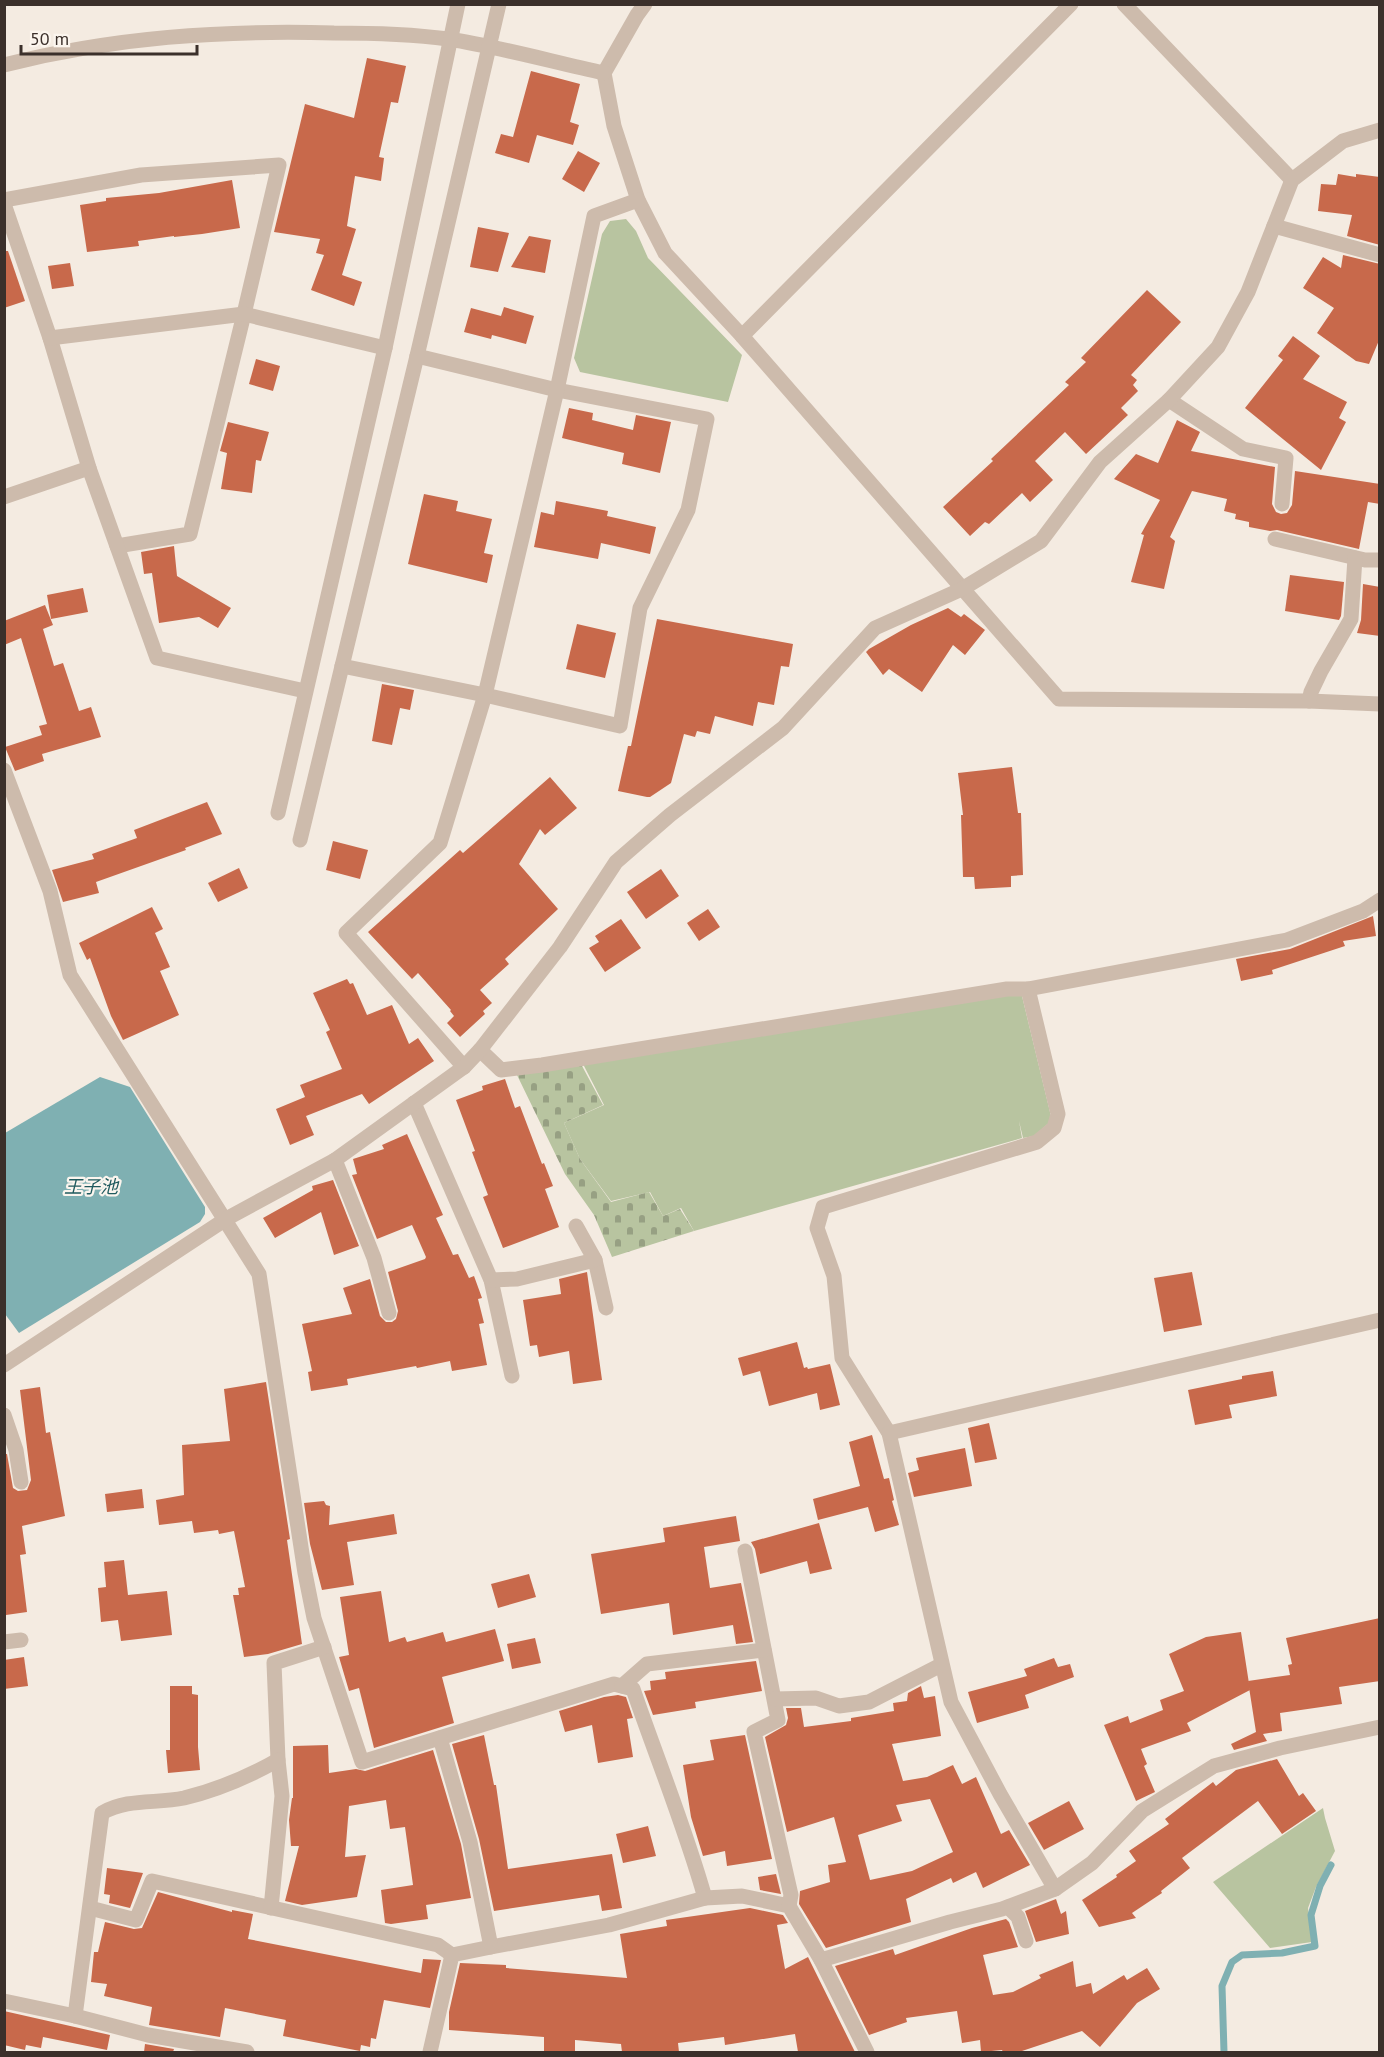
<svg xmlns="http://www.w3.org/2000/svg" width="1384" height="2057" font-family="'PT Sans','Noto Sans JP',sans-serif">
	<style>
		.green { fill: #b8c4a0 }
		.cemetery { fill: url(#cemetery-stones) }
		.water { fill: #7fb0b2 }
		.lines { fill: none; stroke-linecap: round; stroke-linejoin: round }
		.stream { stroke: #7fb0b2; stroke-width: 7 }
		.building { fill: #c8694b; fill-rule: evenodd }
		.minor { stroke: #cdbbac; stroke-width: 15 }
		.labels { text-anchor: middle; stroke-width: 4.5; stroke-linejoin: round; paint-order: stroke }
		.water-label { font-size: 18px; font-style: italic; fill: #1f5a5e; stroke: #fbf5ee }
	</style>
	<defs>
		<pattern id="cemetery-stones" width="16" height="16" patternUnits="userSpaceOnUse" patternTransform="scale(1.5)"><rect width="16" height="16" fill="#b8c4a0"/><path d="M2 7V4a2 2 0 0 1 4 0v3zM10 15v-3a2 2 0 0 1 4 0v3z" fill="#97a083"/></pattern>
	</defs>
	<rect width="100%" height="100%" fill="#f4ebe1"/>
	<g class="green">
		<polygon points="626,219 636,231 648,258 742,355 728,402 580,372 574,358 602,234 610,221"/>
		<polygon points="1002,994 1022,996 1050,1112 1050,1122 1034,1136 1023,1138 1019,1121 1022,1138 694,1231 681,1208 663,1216 650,1192 611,1201 580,1159 564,1123 604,1105 583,1064"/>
		<polygon points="1323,1808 1325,1818 1335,1851 1316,1887 1308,1908 1312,1942 1270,1948 1213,1882"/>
	</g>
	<polygon class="cemetery" points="581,1064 603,1105 564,1123 580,1159 611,1202 649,1192 663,1216 680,1209 694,1231 612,1257 594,1215 565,1174 517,1075"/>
	<polygon class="water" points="100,1077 130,1087 205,1207 205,1214 200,1222 19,1333 5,1314 5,1133"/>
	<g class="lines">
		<polyline class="stream" points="1224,2052 1222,1986 1232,1962 1242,1955 1282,1953 1315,1946 1311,1915 1320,1886 1331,1865"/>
	</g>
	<g class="building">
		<polygon points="367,58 406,66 398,103 391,102 379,157 384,158 381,181 355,176 347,226 356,229 342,275 362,282 354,306 311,290 324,255 316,253 320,239 274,232 305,104 354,118"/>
		<polygon points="531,71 580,84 570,122 579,125 573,145 537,135 529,163 495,153 501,134 513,137"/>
		<polygon points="578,151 600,163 584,192 562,179"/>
		<polygon points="1338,174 1356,177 1356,174 1380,177 1380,245 1347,236 1352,215 1318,211 1321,184 1336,185"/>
		<polygon points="232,180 240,228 202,234 174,237 174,236 138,241 139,246 87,252 80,205 106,201 106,198 159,193"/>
		<polygon points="478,227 509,233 498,272 470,267"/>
		<polygon points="529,236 551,240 545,273 511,267"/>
		<polygon points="4,251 8,251 25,301 4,308"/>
		<polygon points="1343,255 1380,264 1380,338 1369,364 1356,361 1317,333 1334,308 1303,288 1323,257 1341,268"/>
		<polygon points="70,263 74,286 52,289 48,266"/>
		<polygon points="1147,290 1181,322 1131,375 1137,380 1133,385 1138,391 1121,408 1128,415 1086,454 1065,432 1035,461 1053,480 1030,502 1022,493 989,524 985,522 970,536 943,507 993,461 991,459 1069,385 1065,382 1086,362 1081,358"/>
		<polygon points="504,307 534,316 526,344 492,335 491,339 464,332 471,308 501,316"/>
		<polygon points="1293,336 1320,356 1303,379 1347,402 1339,418 1346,422 1321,470 1245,408 1283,360 1278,356"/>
		<polygon points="256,359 280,366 273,391 249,384"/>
		<polygon points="569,408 593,413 592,420 633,430 636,415 671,422 660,473 622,464 624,453 562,438"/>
		<polygon points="1177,420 1200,432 1191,451 1275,467 1272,504 1276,512 1281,514 1287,513 1292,505 1295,471 1380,484 1380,504 1368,502 1359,549 1277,530 1270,531 1249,527 1249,522 1235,519 1236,514 1224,511 1227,499 1192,491 1170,537 1175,541 1164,589 1131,582 1144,535 1141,534 1160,500 1114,479 1136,454 1158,463"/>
		<polygon points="228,422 269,432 261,461 256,460 252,493 221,489 227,453 220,451"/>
		<polygon points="424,494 458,501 456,511 492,519 484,553 493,555 487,583 408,564"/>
		<polygon points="556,501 608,511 607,516 656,527 650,554 601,543 598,559 534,547 541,512 554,515"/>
		<polygon points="174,546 177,576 231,608 218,628 199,617 159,623 152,573 144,574 141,552"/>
		<polygon points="1290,575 1344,582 1341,616 1339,620 1285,611"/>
		<polygon points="1363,584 1380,587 1380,636 1357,633 1361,620"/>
		<polygon points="83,588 88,612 51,619 47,595"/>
		<polygon points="45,605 53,625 43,629 54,666 63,663 79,711 91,707 101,737 42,754 44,761 15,771 5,747 42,735 39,726 47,724 21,638 4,645 4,621"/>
		<polygon points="948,608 961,617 964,614 985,630 965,655 953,645 922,692 889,669 883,675 866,652 869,649 911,625"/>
		<polygon points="657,619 793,644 789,667 781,666 774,705 758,702 753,726 715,716 710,734 697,731 695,737 684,734 671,783 650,797 647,797 618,791 628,746 631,746"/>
		<polygon points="577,624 616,633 605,678 566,669"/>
		<polygon points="382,684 414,690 410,710 400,708 392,745 372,741"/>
		<polygon points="1012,767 1018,813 1021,813 1023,875 1011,876 1011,887 975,889 974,877 963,877 961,815 963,815 958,773"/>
		<polygon points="550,777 577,808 545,835 540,829 519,864 558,909 505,959 509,964 480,990 492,1003 483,1011 485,1014 460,1037 447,1023 454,1016 450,1011 451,1010 418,973 412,979 368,932 460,850 463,853"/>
		<polygon points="207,802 222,834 185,848 186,850 96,882 99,893 63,902 52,870 94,859 92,854 137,838 134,830"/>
		<polygon points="333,841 368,850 360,879 326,870"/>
		<polygon points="239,868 248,888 218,902 208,883"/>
		<polygon points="661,869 679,896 646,919 627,892"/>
		<polygon points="152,907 163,929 155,933 170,967 160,971 179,1015 123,1040 111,1016 90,958 87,960 79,943"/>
		<polygon points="708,909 720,927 699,941 687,923"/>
		<polygon points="1373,916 1376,936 1343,941 1345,946 1272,970 1273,974 1241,981 1236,959 1290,949"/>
		<polygon points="621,919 641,948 605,972 589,948 599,942 595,936"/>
		<polygon points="347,979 350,984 353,983 367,1015 392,1005 409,1044 418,1038 434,1061 369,1104 362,1094 306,1116 314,1135 290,1145 276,1109 305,1097 300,1085 342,1069 326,1032 330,1030 313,993"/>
		<polygon points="505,1079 515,1108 520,1106 542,1164 544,1163 553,1186 545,1189 559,1227 503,1248 483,1197 488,1195 472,1152 475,1151 456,1100 483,1090 482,1086"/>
		<polygon points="407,1134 443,1215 436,1218 453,1255 458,1254 469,1278 474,1276 482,1298 478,1299 484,1323 479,1324 487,1365 452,1371 450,1361 417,1368 416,1366 347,1379 348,1385 311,1391 308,1372 312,1371 302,1324 352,1314 343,1288 370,1279 380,1316 386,1322 392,1322 396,1319 398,1311 388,1272 425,1259 426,1257 412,1225 377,1239 352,1175 357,1174 353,1159 384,1149 382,1145"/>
		<polygon points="333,1180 359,1246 334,1255 321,1212 275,1238 263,1218 313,1190 312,1186"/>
		<polygon points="587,1272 602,1380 573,1384 569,1351 539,1357 537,1345 530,1346 523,1300 561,1294 559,1279"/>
		<polygon points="1192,1272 1202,1325 1164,1332 1154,1278"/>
		<polygon points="797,1342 804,1368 807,1367 808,1369 830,1364 840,1405 820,1410 817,1393 769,1406 760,1371 743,1376 738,1358"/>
		<polygon points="1273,1371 1277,1396 1229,1405 1232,1418 1195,1425 1188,1390 1242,1379 1242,1376"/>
		<polygon points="266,1382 290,1539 287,1540 302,1644 268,1654 244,1657 233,1595 239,1595 238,1588 245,1587 234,1531 219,1534 218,1530 194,1533 192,1521 159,1525 156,1500 184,1495 182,1445 230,1441 224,1389"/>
		<polygon points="40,1387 46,1433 50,1432 65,1516 22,1526 26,1554 20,1555 27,1612 6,1615 4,1597 4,1454 7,1454 13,1488 18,1491 27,1490 31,1480 20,1390"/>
		<polygon points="989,1423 997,1459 975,1463 968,1428"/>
		<polygon points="872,1435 884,1479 889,1478 894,1500 892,1501 899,1525 875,1532 868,1507 818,1520 813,1499 860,1486 849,1442"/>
		<polygon points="965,1448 972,1486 914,1497 908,1473 919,1470 916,1458"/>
		<polygon points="142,1489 144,1508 107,1512 105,1494"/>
		<polygon points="324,1501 326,1505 330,1506 329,1525 394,1514 397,1534 347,1542 354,1585 322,1590 310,1544 304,1503"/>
		<polygon points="736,1516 740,1541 704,1547 710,1588 741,1583 753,1642 736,1644 733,1625 673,1635 669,1603 601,1614 591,1554 665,1542 663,1528"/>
		<polygon points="819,1523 832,1569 810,1574 807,1561 760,1574 755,1549 751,1542"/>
		<polygon points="124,1560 128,1595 167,1591 172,1635 121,1641 118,1620 101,1622 98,1588 106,1587 104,1562"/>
		<polygon points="529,1574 536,1597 498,1608 491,1584"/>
		<polygon points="381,1591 389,1642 405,1637 407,1642 443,1632 446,1642 495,1629 504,1661 442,1677 454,1723 374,1748 359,1688 349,1691 339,1657 349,1655 340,1597"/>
		<polygon points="1380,1618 1380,1681 1339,1687 1342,1704 1280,1713 1282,1731 1263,1734 1267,1741 1234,1750 1231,1744 1256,1732 1248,1681 1290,1675 1288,1665 1292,1664 1286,1638"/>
		<polygon points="1241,1632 1250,1690 1187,1723 1191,1731 1141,1749 1147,1764 1144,1766 1155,1792 1136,1801 1104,1725 1128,1716 1130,1723 1163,1710 1160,1700 1184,1691 1169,1654 1206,1637"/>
		<polygon points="535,1638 541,1663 512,1669 507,1644"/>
		<polygon points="24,1657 28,1686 4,1689 4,1660"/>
		<polygon points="1054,1658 1058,1667 1070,1664 1074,1677 1025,1695 1029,1708 977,1723 968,1692 1027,1676 1024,1669"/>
		<polygon points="756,1661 762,1691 695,1702 696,1708 653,1715 644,1691 651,1690 650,1681 666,1679 665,1672"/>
		<polygon points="170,1686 192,1686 192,1694 198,1695 198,1747 200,1770 168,1773 166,1750 170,1750"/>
		<path d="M921 1686 924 1698 935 1696 941 1736 892 1744 903 1781 927 1777 953 1765 962 1784 976 1777 1001 1834 1009 1830 1030 1865 983 1888 976 1872 953 1883 951 1878 906 1899 911 1922 826 1948 799 1904 800 1891 830 1882 828 1865 846 1862 834 1817 787 1832 765 1737 786 1725 788 1718 786 1708H801L804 1727 851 1721V1718L894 1711 893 1703 907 1701 908 1693ZM930 1799 953 1852 912 1871 870 1880 858 1835 902 1821 896 1805Z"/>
		<polygon points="618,1695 626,1697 633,1718 627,1719 633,1757 598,1763 592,1725 565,1732 559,1711 604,1697"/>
		<polygon points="484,1735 494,1785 496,1785 508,1869 612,1854 622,1908 602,1911 599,1895 494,1911 479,1839 452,1744"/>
		<polygon points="745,1735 772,1859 727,1866 725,1851 703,1856 691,1817 683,1765 714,1760 710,1740"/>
		<polygon points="328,1745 329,1773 356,1769 365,1771 433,1750 461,1844 471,1898 426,1905 428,1919 391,1924 385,1923 381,1890 413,1885 405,1827 390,1829 386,1800 349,1806 345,1857 366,1855 357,1897 302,1905 285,1901 299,1846 291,1846 289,1820 292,1798 293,1798 293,1746"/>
		<polygon points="1277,1759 1299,1796 1303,1793 1316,1811 1282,1834 1258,1801 1182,1858 1190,1868 1161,1891 1162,1893 1132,1913 1136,1918 1099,1927 1082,1900 1117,1877 1116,1875 1136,1861 1129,1851 1169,1824 1165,1819 1213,1782 1216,1786 1236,1770"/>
		<polygon points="1069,1801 1084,1829 1044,1850 1028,1823"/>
		<polygon points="648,1826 656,1856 623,1863 616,1834"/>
		<polygon points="107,1868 143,1873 130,1908 109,1903 110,1895 104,1894"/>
		<polygon points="776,1874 781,1894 760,1890 758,1877"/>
		<polygon points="158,1892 232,1912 232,1910 253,1914 248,1939 421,1973 423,1959 441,1960 430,2008 384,2000 376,2039 371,2038 370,2047 361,2045 360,2051 283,2036 286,2020 225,2008 220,2037 149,2025 152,2007 104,1996 107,1984 91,1982 94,1952 98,1952 105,1922 134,1929 142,1928"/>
		<polygon points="1056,1899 1061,1914 1066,1911 1069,1934 1036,1942 1025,1911"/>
		<polygon points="750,1908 783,1915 788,1923 777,1925 785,1969 808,1957 855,2052 798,2052 795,2034 725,2045 724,2037 678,2043 679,2052 622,2052 621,2044 575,2040 575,2052 544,2052 544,2037 449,2030 449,2012 460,1963 506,1965 506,1968 627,1978 620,1934 667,1926 666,1920"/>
		<polygon points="1006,1919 1009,1922 1018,1947 983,1955 993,1995 1013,1992 1041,1978 1039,1975 1073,1961 1076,1987 1091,1983 1093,1994 1124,1975 1127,1980 1147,1968 1160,1989 1137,2003 1100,2047 1082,2031 1019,2052 1003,2052 1002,2050 981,2052 980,2040 962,2043 957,2011 906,2018 907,2022 869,2035 835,1966 893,1949 895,1955 972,1928"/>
		<polygon points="4,2011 110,2035 107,2050 43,2037 41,2048 26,2045 25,2050 4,2045"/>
		<polygon points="145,2044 174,2049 173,2052 144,2052"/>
	</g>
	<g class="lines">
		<g class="minor">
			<polyline points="645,4 637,15 604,73 614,126 638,200 665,253 742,336 1059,699 1309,701 1380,704"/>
			<polyline points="1124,4 1292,180"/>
			<path d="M4 65C114 37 221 30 334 33 373 33 410 34 448 39 500 47 553 62 604 73"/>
			<polyline points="4,200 141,175 279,165 244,314 190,534 117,546"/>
			<polyline points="4,204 50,338 89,468 157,658 305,691"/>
			<polyline points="1274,226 1380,255"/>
			<polyline points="742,336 1071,4"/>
			<polyline points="50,338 244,314 385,348"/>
			<polyline points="1169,400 1243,449 1286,458 1282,504"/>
			<polyline points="4,497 89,468"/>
			<polyline points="1275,539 1365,560 1380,560"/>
			<polyline points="342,666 485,695 620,726 640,608 688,510 707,419 557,390 417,356"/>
			<polyline points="1309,701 1311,692 1321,671 1351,619 1355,558"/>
			<path d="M4 770 50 891 70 975 259 1274 305 1573 314 1618 362 1762 614 1684 633 1689C657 1759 685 1827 705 1898L742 1896 789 1906 821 1960 950 1922 1002 1909 1055 1889 1092 1863 1142 1811 1214 1766 1280 1748 1380 1727"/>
			<polyline points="278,813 385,348 458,4"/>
			<polyline points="300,840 417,356 499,4"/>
			<polyline points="1028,989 1058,1114 1054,1128 1037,1142 823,1207 817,1228 834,1276 842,1358 889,1433 951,1702 1000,1794 1055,1889"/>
			<polyline points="480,1050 501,1070 542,1065 1007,989 1028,989 1287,940 1363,911 1380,900"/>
			<polyline points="464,1067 346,933 440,843 485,695 557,390 594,216 638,200"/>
			<polyline points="414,1103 491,1280 512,1376"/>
			<polyline points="335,1160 374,1258 389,1313"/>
			<polyline points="576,1226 595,1260 606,1308"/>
			<polyline points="491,1280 517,1279 595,1260"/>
			<polyline points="4,1365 226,1219 335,1160 464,1067 480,1050 560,947 616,862 670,815 783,728 875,628 962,589 1041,541 1100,462 1169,400 1218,347 1248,292 1292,180 1343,141 1380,130"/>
			<polyline points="4,1415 16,1450 21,1482"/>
			<polyline points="889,1433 1380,1320"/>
			<polyline points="745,1551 778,1720 754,1732 791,1895 789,1906"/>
			<polyline points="4,1642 21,1640"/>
			<polyline points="622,1686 647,1664 764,1650"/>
			<polyline points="775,1699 816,1698 839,1706 869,1702 941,1665"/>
			<polyline points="1008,1907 1018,1917 1026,1941"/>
			<polyline points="90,1908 136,1920 152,1881 438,1945 452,1955"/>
			<polyline points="271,1908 282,1796 278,1760 274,1663 324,1647"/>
			<polyline points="491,1947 609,1925 705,1898"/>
			<polyline points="821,1960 867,2052"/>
			<polyline points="4,2001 75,2016 148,2035 247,2052"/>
			<path d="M75 2016 102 1813C128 1798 156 1804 184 1798 217 1790 248 1777 278 1760"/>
			<polyline points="430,2052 452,1955 491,1947 470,1842 440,1738"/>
		</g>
	</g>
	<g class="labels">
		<g class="water-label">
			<text x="91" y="1193">王子池</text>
		</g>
	</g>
	<rect width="1384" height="2057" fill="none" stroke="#3b302b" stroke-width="12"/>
	<path d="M21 45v9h176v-9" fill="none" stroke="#3b302b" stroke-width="3"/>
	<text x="30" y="45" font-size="18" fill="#3b302b" stroke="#fbf5ee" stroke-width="4.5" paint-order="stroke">50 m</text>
</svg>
